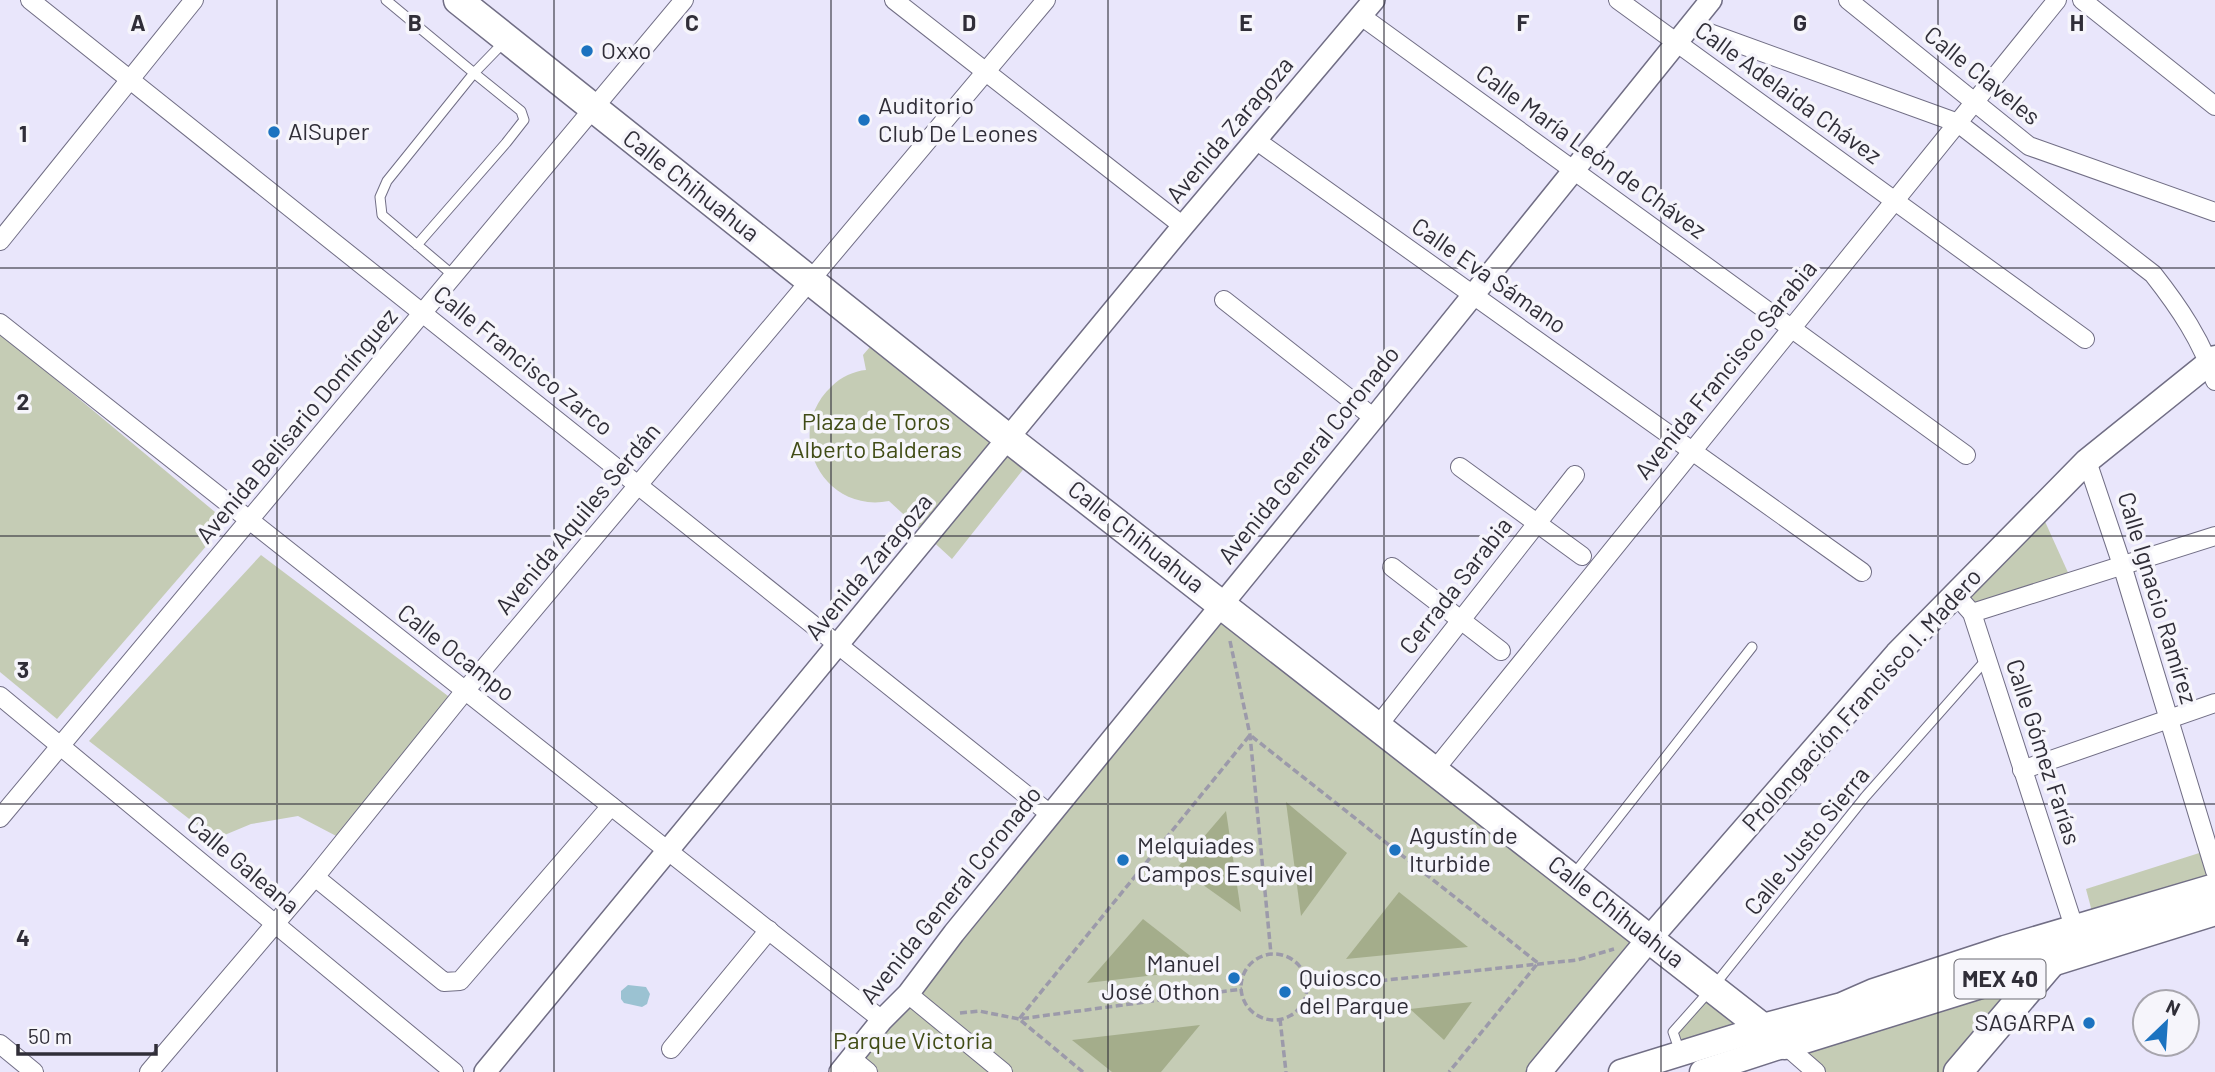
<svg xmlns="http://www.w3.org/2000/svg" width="2215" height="1072" font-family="Barlow,sans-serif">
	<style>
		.green { fill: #c5ccb5 }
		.forest { fill: #a4ad8b }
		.water { fill: #9bc2d2 }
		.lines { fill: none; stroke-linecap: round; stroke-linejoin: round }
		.service-casing { stroke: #716e85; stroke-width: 11 }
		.minor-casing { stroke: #716e85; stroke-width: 20 }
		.tertiary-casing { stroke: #716e85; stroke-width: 24 }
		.secondary-casing { stroke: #716e85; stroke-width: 27 }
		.primary-casing { stroke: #716e85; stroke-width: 31 }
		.path { stroke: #9c9aaa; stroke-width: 3.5; stroke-dasharray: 7 3.5; stroke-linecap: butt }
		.service { stroke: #fff; stroke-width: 9 }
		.minor { stroke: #fff; stroke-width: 18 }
		.tertiary { stroke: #fff; stroke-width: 21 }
		.secondary { stroke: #fff; stroke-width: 24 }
		.primary { stroke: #fff; stroke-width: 28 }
		.grid { fill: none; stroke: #302e38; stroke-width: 2; stroke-opacity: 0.55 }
		.poi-dot { fill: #1c73c0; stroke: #f6f5fb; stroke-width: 2.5 }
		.labels { text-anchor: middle; stroke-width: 7; stroke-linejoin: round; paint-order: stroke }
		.shield { fill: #f6f5fb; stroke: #6b6a72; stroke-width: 2 }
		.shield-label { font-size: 23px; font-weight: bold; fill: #302e38 }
		.poi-label { font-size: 24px; fill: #302e38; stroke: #f6f5fb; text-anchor: start }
		.street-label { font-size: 24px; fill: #302e38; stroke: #f6f5fb }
		.park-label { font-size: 24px; fill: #414c16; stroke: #f6f5fb }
		.grid-label { font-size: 23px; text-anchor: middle; font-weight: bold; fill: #302e38; stroke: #f6f5fb; stroke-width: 7; stroke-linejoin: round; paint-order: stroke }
	</style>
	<rect width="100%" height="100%" fill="#e9e6fb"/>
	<g class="green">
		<path d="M887 327 1041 447 952 559 889 501C822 514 782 432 832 386 841 377 854 371 866 370L863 355Z"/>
		<polygon points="0,333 227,522 57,719 0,672"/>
		<polygon points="2038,506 2075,588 1978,621 1953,592"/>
		<polygon points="261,555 456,702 342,839 298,816 251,824 215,839 89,741"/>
		<polygon points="1227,604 1656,945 1546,1072 1004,1072 910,995"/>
		<polygon points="2215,848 2215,885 2095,923 2086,889"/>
		<polygon points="2052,963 1956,1072 1819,1072 1789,1047"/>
		<polygon points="1714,993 1761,1032 1685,1057 1678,1032"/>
		<polygon points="909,997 999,1072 870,1072 857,1062"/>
	</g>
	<g class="forest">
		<polygon points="1286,802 1347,853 1301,916"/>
		<polygon points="1226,811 1241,912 1178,867"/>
		<polygon points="1399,892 1468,947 1346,959"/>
		<polygon points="1143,919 1207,969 1087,983"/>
		<polygon points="1472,1002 1444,1040 1410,1009"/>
		<polygon points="1200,1025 1161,1072 1112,1072 1072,1040"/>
	</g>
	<polygon class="water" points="628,985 646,987 650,994 647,1004 642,1007 624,1003 621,999 621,991"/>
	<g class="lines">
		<g class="service-casing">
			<g id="service">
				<polyline points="386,0 474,73 505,41"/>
				<polyline points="417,245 506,143 524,120 521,111 474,73 387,181 380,197 382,215 454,276"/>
				<polyline points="1574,874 1752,647"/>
				<polyline points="1680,1052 1673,1032 1713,987 1865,797 1986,660"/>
			</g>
		</g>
		<g class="minor-casing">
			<g id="minor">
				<polyline points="30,0 1050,814"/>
				<polyline points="894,0 1183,226"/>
				<polyline points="1618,0 2085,339"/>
				<polyline points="1848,0 2029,146 2215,212"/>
				<polyline points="2082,0 2215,106"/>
				<polyline points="1361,16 1966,455"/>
				<path d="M1690 26 1958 123 2153 274C2179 307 2202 341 2215 381"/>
				<polyline points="1257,141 1862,572"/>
				<polyline points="0,241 194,0"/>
				<polyline points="1224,300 1374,418"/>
				<polyline points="0,323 882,1020"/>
				<polyline points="2087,461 2122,565 2215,871"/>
				<polyline points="1460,467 1582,556"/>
				<polyline points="1392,567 1501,651"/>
				<polyline points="1955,594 1972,613 2075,930"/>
				<polyline points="1972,613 2215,536"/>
				<polyline points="0,696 454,1072"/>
				<polyline points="1377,727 1575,475"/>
				<polyline points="2022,770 2215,703"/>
				<polyline points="1433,772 2057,0"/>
				<polyline points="0,818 684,0"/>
				<polyline points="315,877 444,982 460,981 611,806"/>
				<polyline points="908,994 1003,1072"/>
				<polyline points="0,1044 34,1072"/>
				<polyline points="1785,1045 1816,1072"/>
				<polyline points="671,1049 769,930"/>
				<polyline points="851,1058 868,1072"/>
				<polyline points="149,1072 315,877 464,692 1046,0"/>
			</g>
		</g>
		<g class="tertiary-casing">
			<g id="tertiary">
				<polyline points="485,1072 1183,226 1374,0"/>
				<polyline points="840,1072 882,1020 908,994 954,933 1374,418 1711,0"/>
			</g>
		</g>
		<g class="secondary-casing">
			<g id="secondary">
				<polyline points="1539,1072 1650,938 1897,654 2087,461 2215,358"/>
				<polyline points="1621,1072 1763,1028"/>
				<polyline points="1702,1072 1785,1045"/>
			</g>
		</g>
		<g class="primary-casing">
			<g id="primary">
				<polyline points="458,0 1009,439 1785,1045 2215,911"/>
				<polyline points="1763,1028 1842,1007 1874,993 2005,950 2215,888"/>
				<polyline points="1958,1072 2051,963"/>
			</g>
		</g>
		<g class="path">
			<polyline points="1230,641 1250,735 1271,954"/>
			<circle cx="1274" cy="987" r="33"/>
			<polyline points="1307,985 1358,983 1577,960 1614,949"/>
			<polyline points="960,1013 979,1011 1019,1019 1242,989"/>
			<polyline points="1280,1019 1286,1072"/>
			<polyline points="1083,1072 1019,1019 1250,735 1538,963 1449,1072"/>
		</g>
		<use href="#service" class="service"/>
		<use href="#minor" class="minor"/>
		<use href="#tertiary" class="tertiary"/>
		<use href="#secondary" class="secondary"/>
		<use href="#primary" class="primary"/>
	</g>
	<path class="grid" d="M277 0V1072M554 0V1072M831 0V1072M1108 0V1072M1384 0V1072M1661 0V1072M1938 0V1072M0 268H2215M0 536H2215M0 804H2215"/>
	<g class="poi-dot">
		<circle cx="587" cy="51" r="7"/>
		<circle cx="864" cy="120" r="7"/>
		<circle cx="274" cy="132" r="7"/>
		<circle cx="1395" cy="850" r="7"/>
		<circle cx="1123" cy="860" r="7"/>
		<circle cx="1234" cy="978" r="7"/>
		<circle cx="1285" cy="992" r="7"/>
		<circle cx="2089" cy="1023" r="7"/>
	</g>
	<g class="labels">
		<rect class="shield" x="1954.5" y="959.5" width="91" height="39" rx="5"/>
		<g class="shield-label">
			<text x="2000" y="987">MEX 40</text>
		</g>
		<g class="poi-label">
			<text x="601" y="59">Oxxo</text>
			<text x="878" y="114">Auditorio<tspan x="878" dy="28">Club De Leones</tspan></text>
			<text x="288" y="140">AlSuper</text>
			<text x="1409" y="844">Agustín de<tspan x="1409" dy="28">Iturbide</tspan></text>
			<text x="1137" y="854">Melquiades<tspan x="1137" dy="28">Campos Esquivel</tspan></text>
			<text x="1220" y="972" text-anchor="end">Manuel<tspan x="1220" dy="28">José Othon</tspan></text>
			<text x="1299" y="986">Quiosco<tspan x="1299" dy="28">del Parque</tspan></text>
			<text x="2075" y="1031" text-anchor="end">SAGARPA</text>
		</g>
		<g class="street-label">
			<text transform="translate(1982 76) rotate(39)" y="8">Calle Claveles</text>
			<text transform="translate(1788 93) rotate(36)" y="8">Calle Adelaida Chávez</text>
			<text transform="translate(1230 130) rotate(-50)" y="8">Avenida Zaragoza</text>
			<text transform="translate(1591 152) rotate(36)" y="8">Calle María León de Chávez</text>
			<text transform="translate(691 186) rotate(38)" y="8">Calle Chihuahua</text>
			<text transform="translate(1489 276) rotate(35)" y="8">Calle Eva Sámano</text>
			<text transform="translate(523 361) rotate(39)" y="8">Calle Francisco Zarco</text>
			<text transform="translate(1726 370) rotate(-51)" y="8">Avenida Francisco Sarabia</text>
			<text transform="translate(297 426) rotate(-50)" y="8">Avenida Belisario Domínguez</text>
			<text transform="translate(1309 455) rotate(-51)" y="8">Avenida General Coronado</text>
			<text transform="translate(578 519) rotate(-50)" y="8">Avenida Aquiles Serdán</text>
			<text transform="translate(1136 537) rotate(38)" y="8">Calle Chihuahua</text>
			<text transform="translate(869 567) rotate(-50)" y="8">Avenida Zaragoza</text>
			<text transform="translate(1456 586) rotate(-52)" y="8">Cerrada Sarabia</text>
			<text transform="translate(2157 598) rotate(73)" y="8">Calle Ignacio Ramírez</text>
			<text transform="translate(456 653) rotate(38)" y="8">Calle Ocampo</text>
			<text transform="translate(1862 700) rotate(-48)" y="8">Prolongación Francisco I. Madero</text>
			<text transform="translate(2043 752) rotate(72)" y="8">Calle Gómez Farías</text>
			<text transform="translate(1807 841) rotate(-51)" y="8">Calle Justo Sierra</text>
			<text transform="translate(243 865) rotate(40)" y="8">Calle Galeana</text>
			<text transform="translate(951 895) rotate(-51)" y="8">Avenida General Coronado</text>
			<text transform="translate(1616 912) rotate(38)" y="8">Calle Chihuahua</text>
		</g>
		<g class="park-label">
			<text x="876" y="430">Plaza de Toros<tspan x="876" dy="28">Alberto Balderas</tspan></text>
			<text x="913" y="1049">Parque Victoria</text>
		</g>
	</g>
	<g class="grid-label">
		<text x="138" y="31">A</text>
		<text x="415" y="31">B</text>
		<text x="692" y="31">C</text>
		<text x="969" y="31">D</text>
		<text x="1246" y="31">E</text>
		<text x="1523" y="31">F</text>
		<text x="1800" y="31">G</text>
		<text x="2077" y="31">H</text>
		<text x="23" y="142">1</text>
		<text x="23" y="410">2</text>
		<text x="23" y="678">3</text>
		<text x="23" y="946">4</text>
	</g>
	<g transform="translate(2166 1023) rotate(25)"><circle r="33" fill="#f6f5fb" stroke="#a7a5ad" stroke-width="2"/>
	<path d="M0-5L12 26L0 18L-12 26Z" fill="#1c73c0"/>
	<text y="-10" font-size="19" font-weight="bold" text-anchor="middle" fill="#302e38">N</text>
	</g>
	<path d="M18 1044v10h138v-10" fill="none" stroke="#302e38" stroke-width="3.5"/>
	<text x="28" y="1044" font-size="21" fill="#302e38" stroke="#f6f5fb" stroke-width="5" paint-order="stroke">50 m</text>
</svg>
